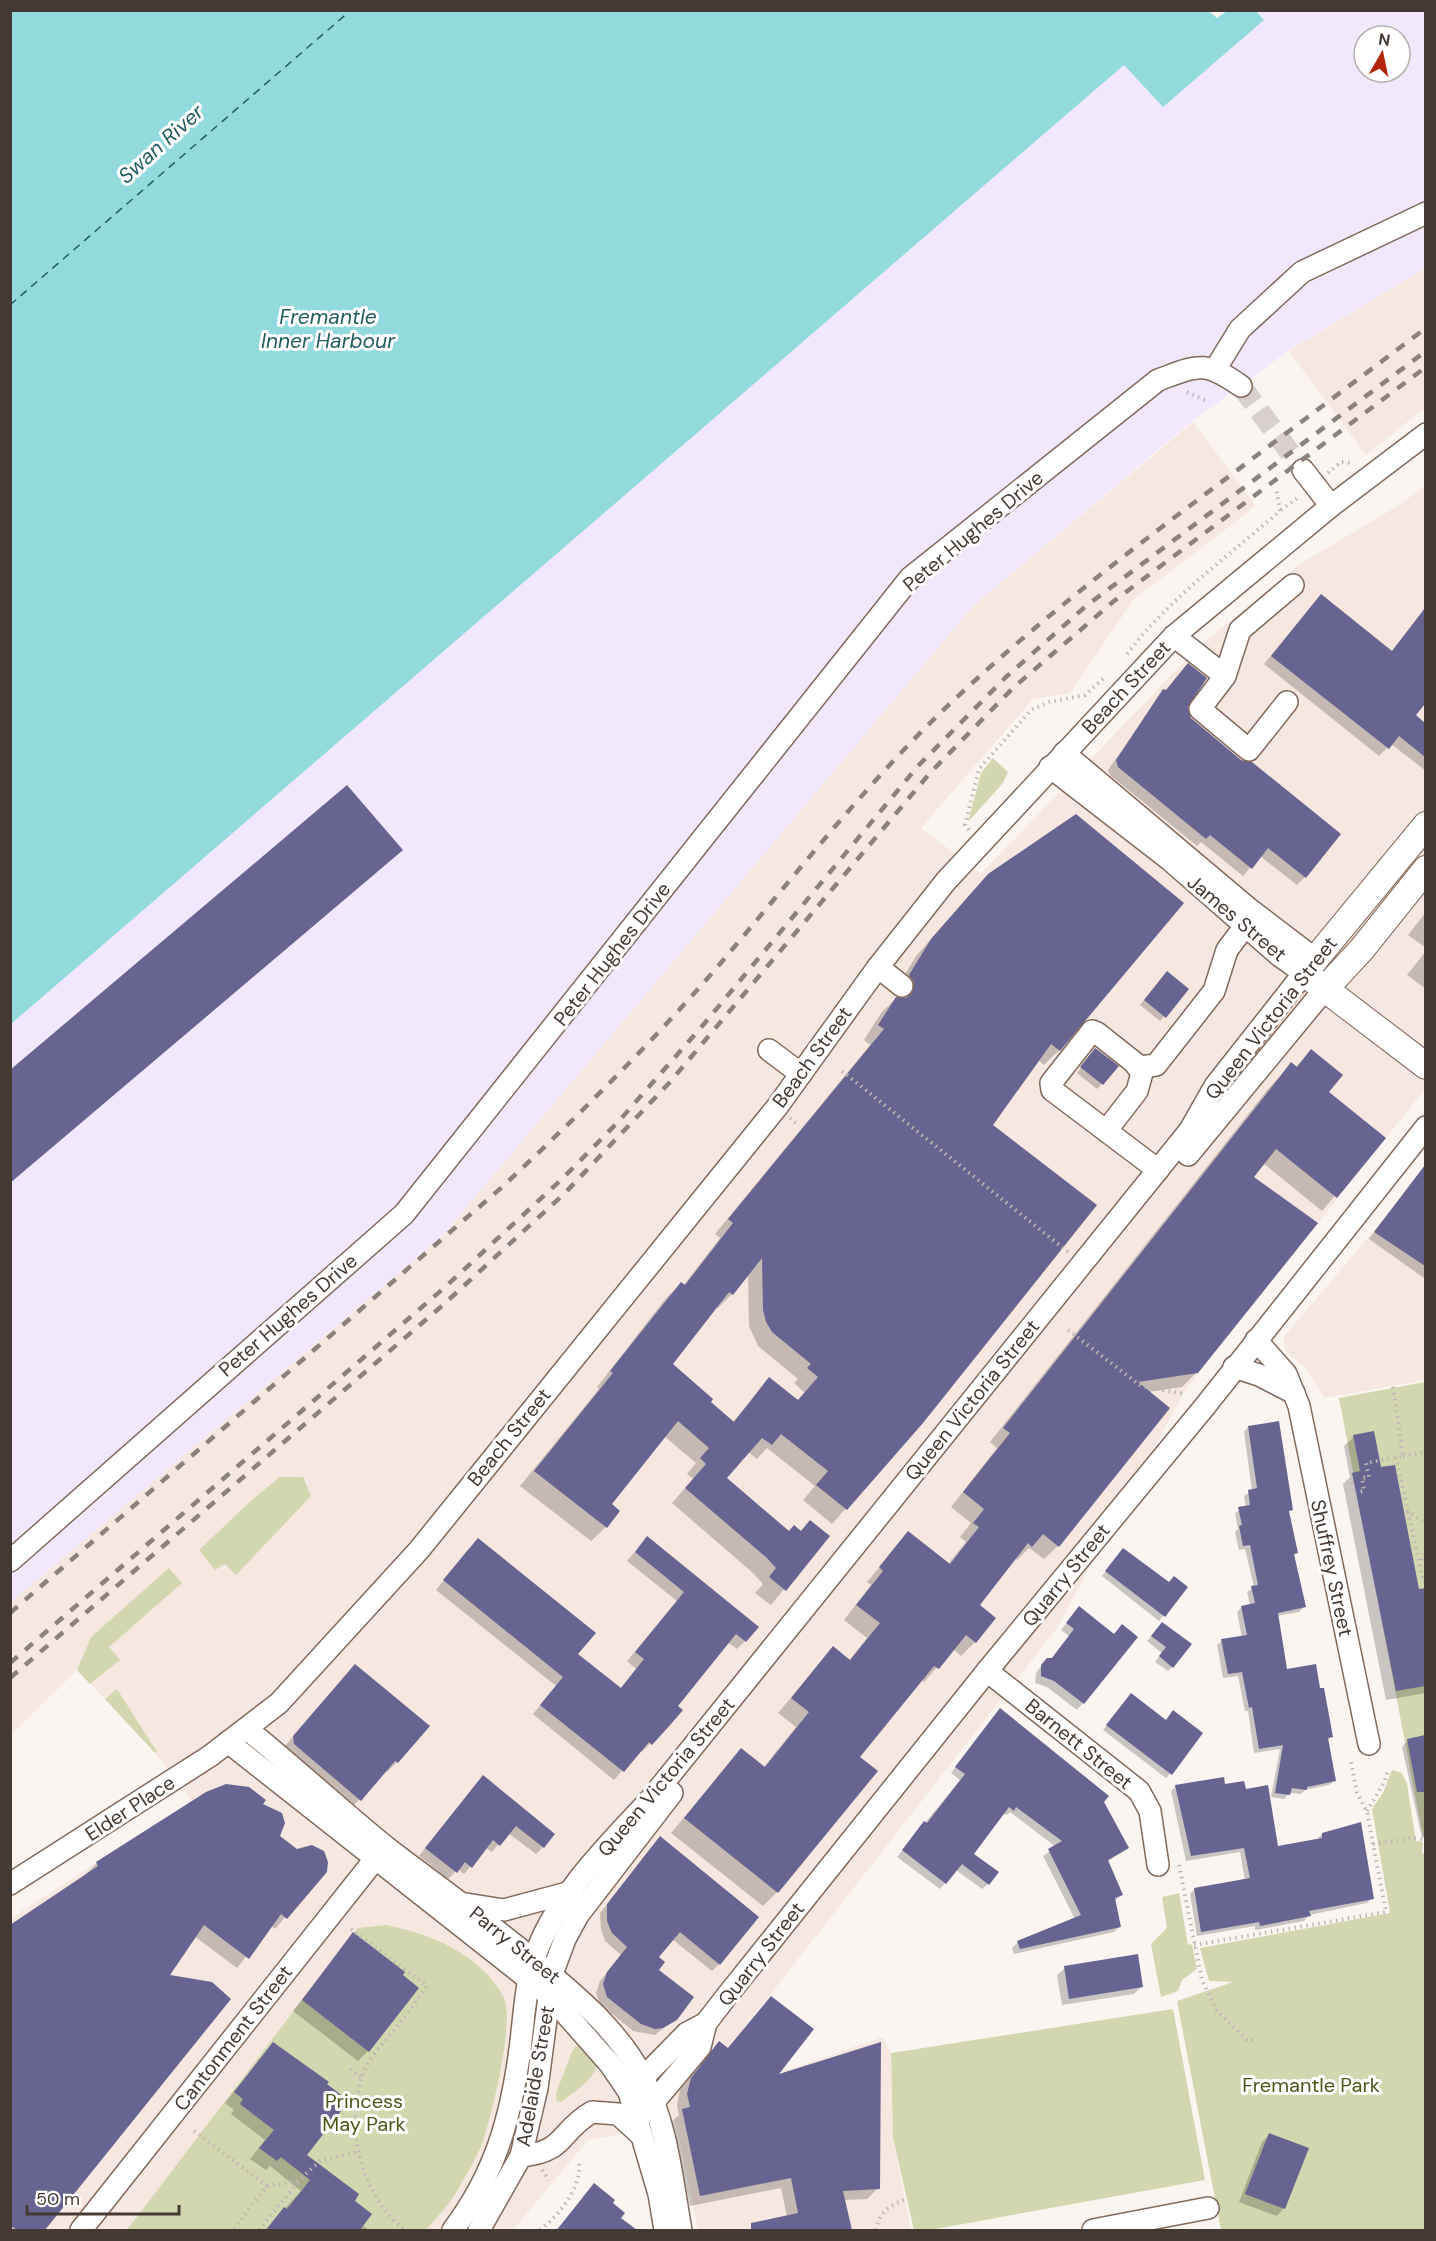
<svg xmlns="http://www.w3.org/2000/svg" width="1436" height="2241" font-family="'DM Sans',sans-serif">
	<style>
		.built { fill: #f6e8e0 }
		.industrial { fill: #f1e8fe; fill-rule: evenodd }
		.green { fill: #d2d7af }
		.water { fill: #93dadf }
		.shadow { fill: #0003; fill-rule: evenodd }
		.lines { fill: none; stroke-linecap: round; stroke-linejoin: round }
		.ferry { stroke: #225d61; stroke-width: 1.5; stroke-dasharray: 8 6; stroke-linecap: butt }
		.building { fill: #676491; fill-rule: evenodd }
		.minor-tunnel { stroke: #d7d0cc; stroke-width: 21; stroke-dasharray: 21 10; stroke-linecap: butt }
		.minor-casing { stroke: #826a5b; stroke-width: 24 }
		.major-casing { stroke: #826a5b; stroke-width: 28 }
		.path { stroke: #bfb7b3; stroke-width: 4; stroke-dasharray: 1.5 4.5; stroke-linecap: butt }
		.minor { stroke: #fff; stroke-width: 21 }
		.major { stroke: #fff; stroke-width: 26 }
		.rail { stroke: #8b827c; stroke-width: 4.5; stroke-dasharray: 10 10; stroke-linecap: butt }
		.labels { text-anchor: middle; stroke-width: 6; stroke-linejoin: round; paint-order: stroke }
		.street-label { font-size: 20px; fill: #453a33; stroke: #fff }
		.park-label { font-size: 20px; fill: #4f541a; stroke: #fff }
		.water-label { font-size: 21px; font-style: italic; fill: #225d61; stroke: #fff }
	</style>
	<rect width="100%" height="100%" fill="#fbf5f2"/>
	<g class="built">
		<polygon points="1425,268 1425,408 1366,455 1289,351"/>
		<polygon points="1193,422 1256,506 1134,599 1070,693 1033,699 921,828 981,874 1199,646 1300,564 1401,504 1425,485 1425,1089 1186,1389 1057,1628 741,2032 787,2070 883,2037 891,2053 893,2138 911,2230 698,2230 675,2120 626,2134 588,2140 513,2230 11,2230 11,1918 192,1801 155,1753 79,1671 93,1639 178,1561 91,1637 77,1670 11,1735 11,1602 442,1236 973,606"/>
		<polygon points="1425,1170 1425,1380 1325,1398 1305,1367 1285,1351 1284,1337"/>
	</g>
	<path class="industrial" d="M1256 11H1425V268L1291 349 1191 422 973 606 442 1236 11 1602V1024L1124 65 1264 20ZM1364 36H1400V72H1364Z"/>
	<g class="green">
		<polygon points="993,758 1008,772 1003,783 968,822 981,773"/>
		<polygon points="1425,1382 1425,1836 1423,1836 1339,1398"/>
		<polygon points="280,1477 303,1477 311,1496 236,1575 225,1564 215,1570 199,1550 254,1498"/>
		<polygon points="169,1568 182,1583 109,1647 120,1660 90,1684 77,1670 91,1637"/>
		<polygon points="117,1689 157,1752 155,1753 105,1699"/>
		<polygon points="1392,1770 1402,1773 1407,1784 1416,1841 1423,1842 1422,1853 1425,1853 1425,2230 1221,2230 1177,2001 1233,1982 1209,1981 1200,1948 1390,1913 1372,1809 1384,1791"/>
		<polygon points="1179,1893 1188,1945 1192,1944 1197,1969 1182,1980 1178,1991 1161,1997 1151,1944 1167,1928 1162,1897"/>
		<path d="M386 1925C431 1934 480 1954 503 1996 516 2018 492 2113 484 2138 478 2156 466 2175 457 2191 449 2205 436 2218 426 2230H127L353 1933 358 1928Z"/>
		<polygon points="1173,2009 1205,2180 930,2230 914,2230 893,2138 891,2053"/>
		<path d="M584 2045C588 2051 595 2057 596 2065 598 2077 570 2095 561 2102L557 2101 556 2093 572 2052 576 2046Z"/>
	</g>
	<polygon class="water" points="1209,11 1217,18 1227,11 1256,11 1264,20 1163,107 1124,65 11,1024 11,11"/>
	<g class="shadow">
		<polygon points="1313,604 1391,652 1426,608 1426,701 1414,715 1426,725 1426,771 1391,744 1379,756 1264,664"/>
		<polygon points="1164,691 1186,706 1190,719 1305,877 1297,885 1260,856 1243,876 1201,842 1197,846 1110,775 1108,770"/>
		<polygon points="391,860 10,1183 10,1072"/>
		<path d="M974 890 1182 903 1059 1050 1044 1065 1038 1060 991 1125 922 1422 832 1524 803 1500 815 1486 767 1448 757 1459 748 1452 725 1478 788 1533 800 1532 810 1522 828 1536 771 1605 755 1593 763 1584 753 1573 672 1503 693 1479 687 1474 696 1463 664 1436 610 1505 606 1527 591 1541 520 1486 599 1389 597 1387 666 1298 681 1284 683 1286 720 1238 715 1234 870 1045 864 1040 881 1013 896 998 902 999 895 991 916 956ZM748 1274 749 1326 758 1346 798 1379 794 1383 805 1393 797 1401 769 1379 732 1423 671 1365 716 1307 718 1308 732 1294Z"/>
		<polygon points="1426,912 1426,948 1408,935"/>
		<polygon points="1426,951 1426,989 1407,975"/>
		<polygon points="1162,978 1187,989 1160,1021 1140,1005"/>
		<polygon points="1311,1051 1327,1092 1384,1138 1322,1211 1263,1163 1252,1177 1197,1372 1182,1387 1148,1392 1058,1546 1044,1559 1029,1548 1017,1560 1015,1558 978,1605 975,1642 961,1656 953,1649 924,1682 921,1680 858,1757 777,1892 763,1906 671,1833 741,1750 763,1768 796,1727 778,1713 833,1648 849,1661 867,1638 844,1620 871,1585 867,1582 908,1533 948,1564 966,1542 960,1537 971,1523 951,1507 997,1448 990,1442 1268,1089 1291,1064 1296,1067"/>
		<polygon points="1090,1055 1116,1067 1097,1089 1077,1073"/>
		<polygon points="1426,1166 1426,1276 1424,1278 1369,1239"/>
		<polygon points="1248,1427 1291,1509 1288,1513 1296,1553 1293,1556 1304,1607 1299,1612 1277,1616 1286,1671 1331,1737 1327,1741 1334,1781 1329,1785 1305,1790 1301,1794 1289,1793 1284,1799 1271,1797 1280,1749 1254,1753 1248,1711 1245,1711 1238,1676 1223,1678 1217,1645 1222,1641 1242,1638 1237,1612 1242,1607 1250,1606 1247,1592 1254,1587 1245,1549 1239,1550 1235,1532 1238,1529 1235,1513 1246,1507 1244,1496 1252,1491 1244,1432"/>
		<polygon points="1354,1437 1380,1469 1417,1591 1425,1590 1426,1693 1386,1700 1343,1484 1350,1477 1344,1446"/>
		<polygon points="639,1547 745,1641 737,1649 727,1642 676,1706 670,1723 642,1752 640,1750 614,1780 533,1714 556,1686 436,1590 469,1548 576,1654 620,1689 636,1669 627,1661 677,1601 627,1561"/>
		<polygon points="1119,1554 1168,1584 1186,1587 1159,1621 1102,1576"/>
		<polygon points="1079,1608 1083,1703 1077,1710 1047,1687 1035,1683 1036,1673 1047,1659 1051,1659 1069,1636 1061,1630"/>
		<polygon points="1162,1624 1172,1667 1168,1671 1155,1662 1162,1653 1147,1641"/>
		<polygon points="355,1666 397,1762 387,1772 385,1770 350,1810 284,1747"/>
		<polygon points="1126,1700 1165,1721 1170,1774 1166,1778 1103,1730"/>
		<polygon points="994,1716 1102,1802 1128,1848 1107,1862 1121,1895 1115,1901 1120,1926 1114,1932 1014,1954 1012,1948 1018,1942 1075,1919 1043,1856 1056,1847 1010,1812 1007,1815 1003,1813 972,1854 988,1884 982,1889 956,1870 940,1889 897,1857 960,1780 951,1773"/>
		<polygon points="1426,1737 1426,1837 1422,1838 1402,1747 1408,1740"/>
		<polygon points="476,1785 543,1847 536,1854 508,1833 492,1852 486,1848 464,1874 458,1869 448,1879 419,1856"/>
		<polygon points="1224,1785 1245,1790 1277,1848 1317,1839 1322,1834 1372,1898 1367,1903 1309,1915 1304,1921 1255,1930 1255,1926 1197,1936 1190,1894 1195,1889 1245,1881 1240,1852 1186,1861 1171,1791 1176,1786"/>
		<polygon points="261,1805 307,1892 275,1929 271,1925 237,1968 194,1936 167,1976 229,1999 43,2230 10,2230 10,1927 87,1876 86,1874 97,1863"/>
		<polygon points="660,1838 719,1964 712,1971 672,1939 657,1957 657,1970 675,2019 655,2035 633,2031 600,2004 596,1993 600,1981 621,1955 605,1941 601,1929 600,1913"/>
		<polygon points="353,1934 368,2051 358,2061 293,2011"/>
		<polygon points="1065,1968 1142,1986 1134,1994 1062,2005 1057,1975"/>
		<polygon points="771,1998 775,2077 878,2188 867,2199 843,2200 850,2230 759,2230 768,2221 787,2217 781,2188 690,2206 672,2121 679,2115 677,2105 680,2090 709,2053 719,2043 727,2049"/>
		<polygon points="264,2054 305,2155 353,2201 362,2225 369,2230 265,2230 301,2191 270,2166 266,2170 250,2159 265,2140 231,2114 234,2110 225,2103"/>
		<polygon points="1269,2135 1284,2208 1277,2216 1239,2202 1262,2142"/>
		<polygon points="594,2185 619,2218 635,2230 556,2230"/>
	</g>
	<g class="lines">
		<polyline class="ferry" points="10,305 351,10"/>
	</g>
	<g class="building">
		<polygon points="1321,594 1392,651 1425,608 1425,704 1416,715 1425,723 1425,757 1399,736 1389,749 1271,656"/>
		<polygon points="1188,663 1207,678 1188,707 1191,718 1241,760 1252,762 1341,834 1306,878 1268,848 1252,869 1210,835 1206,839 1118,767 1116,760 1163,689 1166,690"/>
		<polygon points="347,785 403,850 10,1183 10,1070"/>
		<path d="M1076 814 1184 903 1060 1051 1051 1044 993 1125 1097 1205 923 1423 847 1510 816 1485 828 1471 781 1434 772 1445 762 1438 727 1478 789 1531 794 1525 801 1531 810 1520 830 1536 786 1591 769 1577 776 1568 767 1558 685 1488 706 1464 700 1458 709 1448 678 1421 612 1504 620 1511 607 1528 534 1471 613 1373 610 1371 681 1282 685 1285 733 1223 728 1219 884 1029 878 1025 896 997 906 998 912 993 914 982 909 975 931 939 988 874ZM762 1258 763 1310 766 1322 772 1332 811 1364 807 1368 818 1377 798 1400 769 1377 734 1422 711 1402 713 1399 673 1364 729 1292 733 1295Z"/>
		<polygon points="1167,971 1189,989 1166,1018 1144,1000"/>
		<polygon points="1095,1048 1119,1066 1103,1085 1080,1067"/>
		<polygon points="1311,1049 1343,1075 1329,1092 1386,1138 1337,1198 1276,1149 1254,1177 1318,1223 1198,1373 1138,1382 1170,1408 1059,1547 1043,1534 1032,1547 1028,1543 980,1605 996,1618 976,1643 966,1635 939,1669 934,1666 860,1757 878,1771 778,1893 684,1818 741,1748 765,1767 809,1712 791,1698 833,1646 850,1660 880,1623 856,1605 883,1571 879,1567 908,1531 950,1564 979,1527 973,1523 984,1509 963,1492 1010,1433 1003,1428 1282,1074 1291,1062 1297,1067"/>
		<polygon points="1425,1165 1425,1266 1374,1232"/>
		<polygon points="1279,1421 1293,1510 1289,1511 1298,1553 1294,1554 1306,1607 1278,1613 1287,1669 1316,1664 1320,1688 1324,1688 1333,1737 1328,1738 1336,1781 1307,1787 1307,1790 1292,1788 1290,1795 1275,1793 1283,1745 1259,1749 1252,1707 1249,1708 1242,1672 1228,1674 1221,1639 1247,1635 1241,1606 1255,1603 1251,1586 1258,1585 1250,1545 1243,1546 1239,1526 1242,1525 1238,1507 1250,1505 1248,1490 1257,1488 1248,1426"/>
		<polygon points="1374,1431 1381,1467 1395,1465 1419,1589 1425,1588 1425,1686 1396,1691 1352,1473 1360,1471 1353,1435"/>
		<polygon points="647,1536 759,1627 746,1642 736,1634 678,1706 683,1710 671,1724 652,1745 649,1742 624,1772 540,1705 563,1677 443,1580 478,1538 596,1633 578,1654 621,1688 644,1659 635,1652 684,1592 635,1552"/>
		<polygon points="1123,1548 1169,1582 1174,1576 1188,1587 1165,1617 1105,1571"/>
		<polygon points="1079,1606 1114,1634 1122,1624 1138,1637 1084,1704 1054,1681 1041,1676 1041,1665 1047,1658 1052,1658 1074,1629 1066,1623"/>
		<polygon points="1162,1622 1192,1644 1173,1668 1159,1656 1166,1647 1151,1636"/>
		<polygon points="355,1664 430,1726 398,1763 395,1761 361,1801 294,1744 293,1736"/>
		<polygon points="1131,1693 1166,1720 1173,1710 1203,1733 1172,1775 1106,1725"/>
		<polygon points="1000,1708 1109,1796 1104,1802 1129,1848 1108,1860 1123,1895 1115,1898 1121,1927 1020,1949 1017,1941 1081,1915 1048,1849 1062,1841 1016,1807 1014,1811 1009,1807 974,1854 999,1872 989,1885 962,1864 946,1884 902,1850 924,1821 927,1823 965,1774 955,1767"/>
		<polygon points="1425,1735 1425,1792 1417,1792 1407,1739"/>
		<polygon points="483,1775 555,1834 544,1848 516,1826 500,1846 493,1840 472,1868 465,1862 457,1873 425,1848"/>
		<polygon points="1224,1777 1225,1784 1244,1781 1246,1789 1268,1785 1278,1846 1322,1838 1322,1833 1361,1822 1374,1899 1309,1911 1311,1916 1260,1926 1259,1922 1201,1932 1194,1888 1250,1878 1244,1848 1191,1856 1175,1785"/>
		<polygon points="226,1784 249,1787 266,1800 263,1804 282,1813 285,1823 280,1836 297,1849 312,1845 324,1851 328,1862 327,1872 287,1919 281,1914 249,1959 204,1925 170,1975 212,1982 231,1999 45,2230 17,2230 10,2225 10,1925 98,1866 96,1862 206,1792"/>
		<polygon points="660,1836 759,1917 720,1965 680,1932 659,1957 665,1962 659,1970 694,1997 677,2020 663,2028 655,2029 641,2024 607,1997 603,1984 607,1972 627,1947 612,1933 607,1921 607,1904"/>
		<polygon points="353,1932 405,1972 403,1975 419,1988 369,2052 302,2000"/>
		<polygon points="1138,1954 1143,1987 1069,1999 1064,1966"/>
		<polygon points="771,1996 814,2029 779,2074 881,2042 880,2189 843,2191 852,2230 751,2230 751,2223 798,2213 791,2178 700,2196 682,2109 690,2107 687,2094 691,2078 719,2041 728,2048"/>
		<polygon points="273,2042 329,2082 327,2084 349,2101 307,2155 359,2194 355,2201 372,2214 360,2230 266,2230 284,2207 287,2209 310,2180 281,2157 277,2161 259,2148 274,2130 240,2104 243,2099 234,2092"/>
		<polygon points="1269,2133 1309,2148 1285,2209 1245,2194"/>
		<polygon points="594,2183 615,2200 613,2203 625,2213 621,2218 637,2230 557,2230"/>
	</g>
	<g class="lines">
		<polyline class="minor-tunnel" points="1241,386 1303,470"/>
		<g class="minor-casing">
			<g id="minor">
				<polyline points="1216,368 1240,329 1302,272 1426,213"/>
				<polyline points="1303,470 1331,506"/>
				<polyline points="1174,636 1225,676 1200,709 1249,750 1287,702"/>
				<polyline points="1225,676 1240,630 1293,585"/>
				<polyline points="1064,753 1248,908 1315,959"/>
				<polyline points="878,967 902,986"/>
				<polyline points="769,1050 801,1074"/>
				<polyline points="1106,1131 1137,1091 1142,1073 1136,1065"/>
				<polyline points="1188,1155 1325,989"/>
				<polyline points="1158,1170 1052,1090 1051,1083 1092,1031 1097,1033 1140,1067 1156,1065 1214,991 1227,950 1245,926"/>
				<polyline points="1256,1340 1286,1374 1299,1406 1369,1744"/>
				<polyline points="1234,1367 1259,1375 1294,1393"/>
				<path d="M10 1561 404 1214 910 578 1158 380C1199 365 1204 360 1241 386"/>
				<polyline points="987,1671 1139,1791 1150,1811 1158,1865"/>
				<path d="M247 1729C294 1767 339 1809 386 1847 434 1884 484 1919 531 1958 573 1993 616 2027 642 2076 667 2123 672 2179 681 2230"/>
				<polyline points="228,1742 550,1996 610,2064 629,2092 659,2194 665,2230"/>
				<polyline points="10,1884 210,1756 279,1703 419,1550 777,1107 878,967 946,881 1174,636 1331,506 1426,434"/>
				<polyline points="466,1904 504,1910 571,1892"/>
				<polyline points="633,2088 687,2033 706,2023"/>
				<polyline points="637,2118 653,2103 700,2047 706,2023 726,1997 987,1671 1206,1405 1426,1127"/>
				<path d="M521 2156C566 2152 558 2132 592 2112L618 2114 642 2136"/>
				<polyline points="81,2230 383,1849"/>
				<path d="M453 2230C495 2174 511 2118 520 2049 524 2020 525 1987 534 1959 554 1898 606 1847 649 1801L1190 1130 1215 1086 1304 973 1280 956 1170 860 1050 767"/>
				<polyline points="479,2230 521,2156 537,2088 552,1974 565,1939 578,1915 672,1793"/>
				<polyline points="1093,2230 1208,2208"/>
			</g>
		</g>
		<g class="major-casing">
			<g id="major">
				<polyline points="1426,825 1304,973 1426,1066"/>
				<polyline points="1325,989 1362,949 1426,869"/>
			</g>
		</g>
		<g class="path">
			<polyline points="1187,392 1209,402"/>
			<polyline points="1328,473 1341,462 1352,463"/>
			<polyline points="1281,510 1299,497"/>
			<path d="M1127 654C1170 598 1227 557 1280 511L1276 488"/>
			<polyline points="969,830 965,825 979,769 1031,710 1049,702 1085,695 1105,677"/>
			<polyline points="842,1071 1068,1252"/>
			<polyline points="790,1118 797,1124"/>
			<polyline points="1068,1330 1141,1386 1185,1394"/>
			<polyline points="1403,1456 1426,1452"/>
			<polyline points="1396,1457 1408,1511 1426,1524"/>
			<polyline points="1351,1483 1353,1493 1364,1491 1362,1478 1369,1477 1366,1463 1403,1456 1393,1386"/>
			<polyline points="1408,1512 1423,1582 1426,1582"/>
			<polyline points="1420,1566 1423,1555 1426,1555"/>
			<polyline points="1367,1811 1385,1781 1388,1769"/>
			<polyline points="1373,1844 1414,1838 1426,1840"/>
			<polyline points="1179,1865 1202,1980 1217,2011 1247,2040 1254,2040"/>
			<path d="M351 1929 427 1986C414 2005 400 2023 385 2041 379 2049 370 2057 366 2067 342 2120 359 2195 405 2230"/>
			<polyline points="1194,1945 1386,1912 1367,1812 1357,1793 1351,1762"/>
			<polyline points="350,2069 362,2078"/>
			<polyline points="194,2131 267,2186 233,2230"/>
			<polyline points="542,2170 549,2180"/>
			<polyline points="267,2186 298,2181 320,2161 357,2152"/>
			<polyline points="259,2230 298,2182"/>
			<path d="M540 2230C559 2215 582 2188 579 2162"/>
			<path d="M876 2230C880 2210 891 2205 908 2198"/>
		</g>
		<use href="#minor" class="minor"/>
		<use href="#major" class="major"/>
		<g class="rail">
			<path d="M10 1613 501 1188C577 1117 651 1044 719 965 788 884 853 800 928 725 1004 650 1087 584 1171 520 1256 456 1341 392 1426 328"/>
			<polyline points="10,1663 444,1288 562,1179 619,1121 704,1024 918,766 1006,677 1086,606 1426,351"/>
			<polyline points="10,1678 443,1305 565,1193 670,1082 930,773 1013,688 1114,601 1426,367"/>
		</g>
	</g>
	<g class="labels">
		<g class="street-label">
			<text transform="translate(973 531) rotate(-40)" y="7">Peter Hughes Drive</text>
			<text transform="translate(1126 687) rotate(-47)" y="7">Beach Street</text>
			<text transform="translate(1237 918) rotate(40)" y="7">James Street</text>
			<text transform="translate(612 954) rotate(-52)" y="7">Peter Hughes Drive</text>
			<text transform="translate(1271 1018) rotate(-52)" y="7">Queen Victoria Street</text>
			<text transform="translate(812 1057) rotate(-54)" y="7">Beach Street</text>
			<text transform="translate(288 1315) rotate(-41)" y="7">Peter Hughes Drive</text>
			<text transform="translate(972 1400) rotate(-51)" y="7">Queen Victoria Street</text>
			<text transform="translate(509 1437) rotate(-51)" y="7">Beach Street</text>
			<text transform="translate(1332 1568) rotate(78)" y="7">Shuffrey Street</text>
			<text transform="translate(1066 1575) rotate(-51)" y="7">Quarry Street</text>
			<text transform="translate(1079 1744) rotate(39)" y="7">Barnett Street</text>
			<text transform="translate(666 1777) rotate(-50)" y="7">Queen Victoria Street</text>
			<text transform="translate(130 1808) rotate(-33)" y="7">Elder Place</text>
			<text transform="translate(515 1945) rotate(39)" y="7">Parry Street</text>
			<text transform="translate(761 1954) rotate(-52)" y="7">Quarry Street</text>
			<text transform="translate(233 2038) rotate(-52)" y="7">Cantonment Street</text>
			<text transform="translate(535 2076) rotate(-80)" y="7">Adelaide Street</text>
		</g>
		<g class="park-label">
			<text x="1311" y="2092">Fremantle Park</text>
			<text x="364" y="2108">Princess<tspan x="364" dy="23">May Park</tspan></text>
		</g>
		<g class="water-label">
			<text transform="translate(161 144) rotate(-42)" y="7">Swan River</text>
			<text x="328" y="324">Fremantle<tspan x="328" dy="24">Inner Harbour</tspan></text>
		</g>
	</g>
	<rect width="1436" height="2241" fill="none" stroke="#453a33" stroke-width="24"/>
	<g transform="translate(1382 54) rotate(9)"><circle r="28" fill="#ffffff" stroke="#b5b0ad" stroke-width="1.5"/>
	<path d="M0-4.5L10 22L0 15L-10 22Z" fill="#b32609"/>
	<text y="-9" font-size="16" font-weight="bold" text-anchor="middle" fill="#453a33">N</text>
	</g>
	<path d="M27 2205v9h152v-9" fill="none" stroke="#453a33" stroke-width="3"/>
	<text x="36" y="2205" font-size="18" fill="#453a33" stroke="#ffffff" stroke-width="4.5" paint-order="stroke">50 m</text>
</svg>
